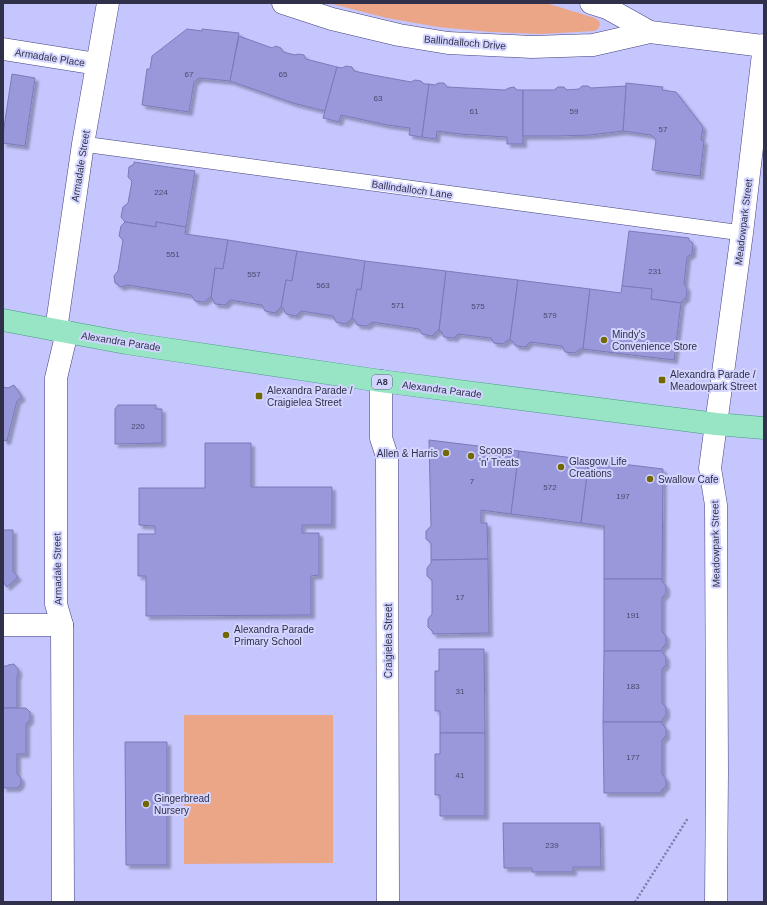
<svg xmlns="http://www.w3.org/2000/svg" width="767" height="905" font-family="Arial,sans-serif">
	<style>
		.green { fill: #eba587 }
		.building { fill: #9898da; stroke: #7b7aba; filter: url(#shadow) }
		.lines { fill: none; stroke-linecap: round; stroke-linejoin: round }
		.lane-casing { stroke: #44417c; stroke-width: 16 }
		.street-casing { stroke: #44417c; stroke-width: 23 }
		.primary-casing { stroke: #479a82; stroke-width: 23 }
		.path { stroke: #7e7ea9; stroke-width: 2.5; stroke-dasharray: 2 2; stroke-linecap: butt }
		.lane { stroke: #fff; stroke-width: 15 }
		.street { stroke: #fff; stroke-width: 22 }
		.primary { stroke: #98e5c6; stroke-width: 22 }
		.poi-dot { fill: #716800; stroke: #d3d5ff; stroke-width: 1.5 }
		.labels { text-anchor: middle; stroke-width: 4; stroke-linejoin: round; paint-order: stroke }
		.number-label { font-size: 8px; fill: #4a4a6f }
		.shield { fill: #d3d5ff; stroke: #616281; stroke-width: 1 }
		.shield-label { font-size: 9px; font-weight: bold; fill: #30304b }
		.street-label { font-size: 10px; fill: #30304b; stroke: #d3d5ff }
		.poi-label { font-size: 10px; fill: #30304b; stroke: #d3d5ff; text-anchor: start }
	</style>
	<defs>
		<filter id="shadow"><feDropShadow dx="3.5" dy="3.5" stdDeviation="1" flood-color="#0004"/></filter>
	</defs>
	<rect width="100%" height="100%" fill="#c5c6fe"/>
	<g class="green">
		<polygon points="328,3 546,3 595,18 599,21 600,25 598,29 594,31 542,34 490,32 438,27 387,18"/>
		<polygon points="184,715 333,715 333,863 184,864"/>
	</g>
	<g class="building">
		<polygon points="187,29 202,31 202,29 239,33 230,81 199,78 194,82 189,112 142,105 147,69 150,69 152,56"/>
		<polygon points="239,36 272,48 276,46 281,48 283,52 295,55 298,54 304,55 306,59 337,67 325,111 293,103 230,81"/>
		<polygon points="346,66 352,67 354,71 373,75 411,82 415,80 421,81 424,84 429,84 422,137 409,135 410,128 387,125 341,115 339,122 323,118 337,67 342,68"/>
		<polygon points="12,74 35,78 25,146 3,143 3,134"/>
		<polygon points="438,83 444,83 447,87 505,90 509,88 514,87 517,90 523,90 523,144 507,144 507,137 460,134 437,131 436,139 422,137 429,84 435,85"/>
		<polygon points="626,83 663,87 662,90 676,92 703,127 701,140 704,141 700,176 652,170 656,140 651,135 623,131"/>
		<polygon points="582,86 588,86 591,88 626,86 623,131 590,135 556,136 523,136 523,90 554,90 558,87 564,87 567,90 579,89"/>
		<polygon points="134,162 195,171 186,227 156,222 156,227 125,222 121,217 123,207 128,203 132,181 128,177 129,167 134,164"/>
		<polygon points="125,222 156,227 156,222 186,227 185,234 228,240 223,269 215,268 211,298 209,298 204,302 195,301 191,295 127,285 121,287 115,283 114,276 118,271 123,240 119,236 121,226"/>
		<polygon points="629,231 689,238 689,240 693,244 692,254 687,257 684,284 687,288 686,298 682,301 681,303 651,299 652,289 622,286"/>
		<polygon points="228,240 297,251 292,281 286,280 281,308 280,308 275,313 265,311 262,305 230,300 225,305 215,304 212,298 211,298 215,268 223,269"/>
		<polygon points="297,251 365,261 361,290 357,289 352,319 351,319 346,324 336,322 333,316 301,311 296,316 286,314 283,308 281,308 286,280 292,281"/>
		<polygon points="365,261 446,271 439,331 437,331 432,336 422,334 419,329 372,322 367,326 357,325 354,319 352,319 357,289 361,290"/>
		<polygon points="446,271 518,280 510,340 508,340 503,344 494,343 491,338 458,334 454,338 444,337 441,331 439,331"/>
		<polygon points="518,280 590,289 583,349 580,349 575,353 565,352 562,346 530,342 525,347 516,346 512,341 510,340"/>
		<polygon points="622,286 652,289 651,299 681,303 674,360 583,349 590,289 621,293"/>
		<polygon points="14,385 22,397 17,401 7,441 3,440 3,387 8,388"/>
		<polygon points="118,405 156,405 156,409 162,409 162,443 115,444 115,409"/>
		<polygon points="429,440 519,451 511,514 481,510 481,523 487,523 488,559 431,560 431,543 426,539 426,531 431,526"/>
		<polygon points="205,443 251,443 251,487 332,487 332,525 302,525 302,533 319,533 319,575 311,576 311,615 146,616 146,576 138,576 138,534 155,534 155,526 139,525 139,488 205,488"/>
		<polygon points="519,451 589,460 581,523 511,514"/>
		<polygon points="589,460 663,469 662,579 604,579 604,526 581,523"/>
		<polygon points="3,530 13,530 13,571 18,577 7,587 3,582"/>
		<polygon points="488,559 489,633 433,634 433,632 428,627 428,619 432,614 432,580 427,576 427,568 431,563 431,560"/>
		<polygon points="604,579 662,579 662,581 666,586 666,593 662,598 662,632 666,636 666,644 662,648 662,651 604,651"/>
		<polygon points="439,649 484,649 485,733 440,733 440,711 435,711 435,671 439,671"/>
		<polygon points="604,651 662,651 662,652 666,657 666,665 662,669 662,703 666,707 666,715 662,720 662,722 603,722"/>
		<polygon points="14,664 18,669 18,675 17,676 17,708 3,708 3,666 7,666 8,665"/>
		<polygon points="3,708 26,708 30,712 30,720 26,724 26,754 17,754 17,774 21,778 21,784 17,788 3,788"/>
		<polygon points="603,722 662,722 662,724 666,728 666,736 662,740 662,774 666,779 666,786 661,791 661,793 604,793"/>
		<polygon points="440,733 485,733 485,816 440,816 440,795 435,795 435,754 440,754"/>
		<polygon points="125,742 167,742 167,865 126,865"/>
		<polygon points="503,823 600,823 601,867 573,867 573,872 532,872 532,868 504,868"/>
	</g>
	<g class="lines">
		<g class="lane-casing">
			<polyline id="lane" points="83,144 742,233"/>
		</g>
		<g class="street-casing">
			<g id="street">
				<polyline points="283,3 332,19 399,35 448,43 532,47 593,45 650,32 764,46"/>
				<polyline points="591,3 607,8 650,32"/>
				<polyline points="3,49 97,64"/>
				<polyline points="56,330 83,144 108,3"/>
				<polyline points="381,381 381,438 387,456 388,902"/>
				<polyline points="3,625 62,625"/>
				<polyline points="63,902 62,625 56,604 56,378 67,332"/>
				<polyline points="716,902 717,772 716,505 710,468 742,233 764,45"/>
			</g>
		</g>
		<g class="primary-casing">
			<polyline id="primary" points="3,320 56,330 126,343 381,381 716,424 764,428"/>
		</g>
		<polyline class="path" points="635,902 688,818"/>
		<use href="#lane" class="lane"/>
		<use href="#street" class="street"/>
		<use href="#primary" class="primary"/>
	</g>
	<g class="poi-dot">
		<circle cx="604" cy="340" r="4"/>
		<rect x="658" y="376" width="8" height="8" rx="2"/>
		<rect x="255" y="392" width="8" height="8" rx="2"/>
		<circle cx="446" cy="453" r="4"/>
		<circle cx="471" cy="456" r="4"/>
		<circle cx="561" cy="467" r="4"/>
		<circle cx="650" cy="479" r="4"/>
		<circle cx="226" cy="635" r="4"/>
		<circle cx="146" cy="804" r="4"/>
	</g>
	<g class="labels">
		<g class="number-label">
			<text x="189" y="77">67</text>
			<text x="283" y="77">65</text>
			<text x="378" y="101">63</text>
			<text x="474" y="114">61</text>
			<text x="574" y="114">59</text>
			<text x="663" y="132">57</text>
			<text x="161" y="195">224</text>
			<text x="173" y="257">551</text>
			<text x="655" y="274">231</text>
			<text x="254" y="277">557</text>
			<text x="323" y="288">563</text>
			<text x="398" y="308">571</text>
			<text x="478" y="309">575</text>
			<text x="550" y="318">579</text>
			<text x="138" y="429">220</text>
			<text x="472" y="484">7</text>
			<text x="550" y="490">572</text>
			<text x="623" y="499">197</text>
			<text x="460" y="600">17</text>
			<text x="633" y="618">191</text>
			<text x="633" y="689">183</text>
			<text x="460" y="694">31</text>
			<text x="633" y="760">177</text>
			<text x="460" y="778">41</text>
			<text x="552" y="848">239</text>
		</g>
		<rect class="shield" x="372" y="375" width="20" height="14" rx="3"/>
		<g class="shield-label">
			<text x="382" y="385">A8</text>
		</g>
		<g class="street-label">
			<text transform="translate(465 42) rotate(5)" y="4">Ballindalloch Drive</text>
			<text transform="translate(50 57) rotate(9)" y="4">Armadale Place</text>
			<text transform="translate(80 166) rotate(-81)" y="4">Armadale Street</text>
			<text transform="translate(412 189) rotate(8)" y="4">Ballindalloch Lane</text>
			<text transform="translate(743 222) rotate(-83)" y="4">Meadowpark Street</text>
			<text transform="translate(121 341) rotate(9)" y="4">Alexandra Parade</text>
			<text transform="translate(442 389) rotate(7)" y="4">Alexandra Parade</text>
			<text transform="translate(715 544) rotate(-91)" y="4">Meadowpark Street</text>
			<text transform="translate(57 569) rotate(-91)" y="4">Armadale Street</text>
			<text transform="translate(388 641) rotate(-90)" y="4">Craigielea Street</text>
		</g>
		<g class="poi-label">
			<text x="612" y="338">Mindy's<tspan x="612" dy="12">Convenience Store</tspan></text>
			<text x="670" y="378">Alexandra Parade /<tspan x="670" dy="12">Meadowpark Street</tspan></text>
			<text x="267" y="394">Alexandra Parade /<tspan x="267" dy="12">Craigielea Street</tspan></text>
			<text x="479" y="454">Scoops<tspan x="479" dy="12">'n' Treats</tspan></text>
			<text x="438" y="457" text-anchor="end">Allen &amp; Harris</text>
			<text x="569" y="465">Glasgow Life<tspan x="569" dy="12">Creations</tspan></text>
			<text x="658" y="483">Swallow Cafe</text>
			<text x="234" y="633">Alexandra Parade<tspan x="234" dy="12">Primary School</tspan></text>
			<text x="154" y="802">Gingerbread<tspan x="154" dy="12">Nursery</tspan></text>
		</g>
	</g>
	<rect width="767" height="905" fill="none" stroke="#30304b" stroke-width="8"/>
</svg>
